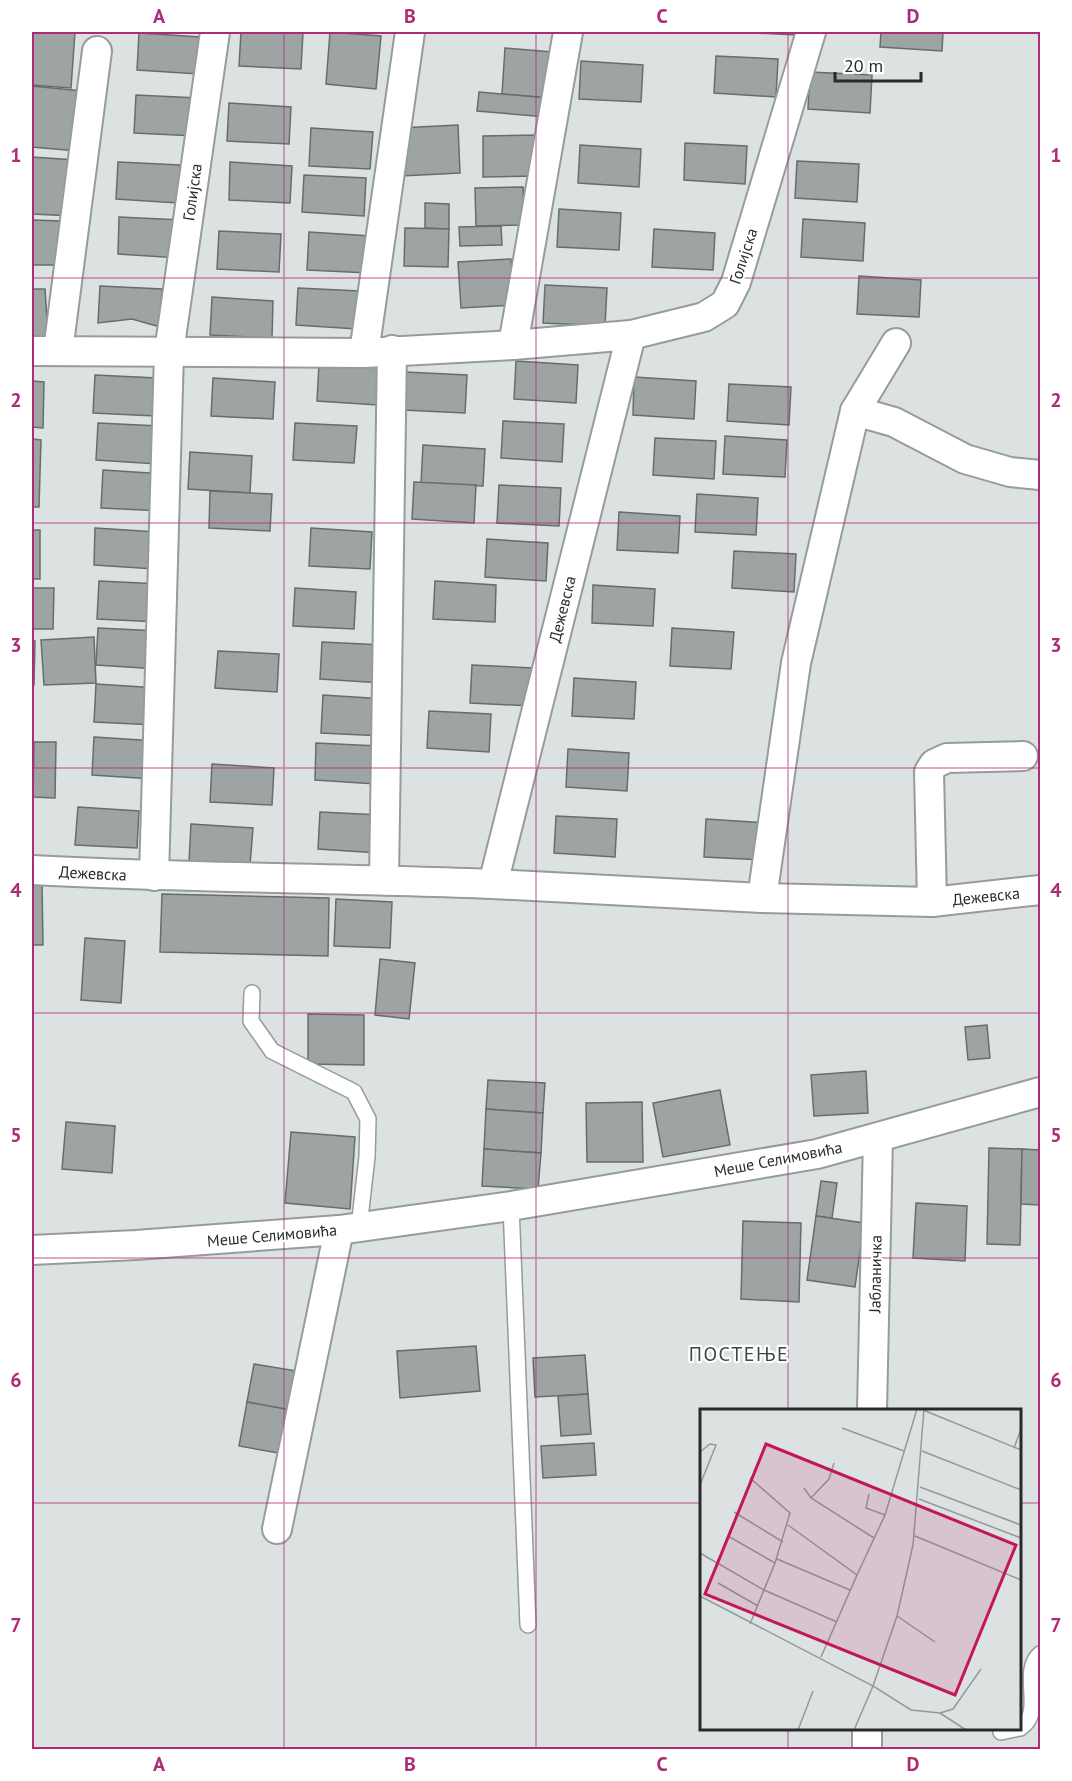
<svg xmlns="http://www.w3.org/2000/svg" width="1072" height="1781" font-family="'PT Sans',sans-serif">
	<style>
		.building { fill: #9ea3a3; stroke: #676c6d; stroke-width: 1.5 }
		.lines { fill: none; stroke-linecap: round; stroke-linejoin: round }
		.service-casing { stroke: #969b9c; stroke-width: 18 }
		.minor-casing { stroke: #969b9c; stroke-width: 32 }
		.service { stroke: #fff; stroke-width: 15 }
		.minor { stroke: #fff; stroke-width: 28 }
		.grid { fill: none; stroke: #ae2c77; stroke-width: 1.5; stroke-opacity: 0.55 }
		.labels { text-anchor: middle; stroke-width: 4.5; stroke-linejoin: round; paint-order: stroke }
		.street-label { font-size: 16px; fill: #292b2b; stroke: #fff }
		.quarter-label { font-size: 20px; letter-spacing: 1.5px; fill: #404545; stroke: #fff }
		.inset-road { fill: none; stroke: #949999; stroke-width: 1.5 }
		.view { fill: #c2185b; fill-opacity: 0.15; stroke: #c2185b; stroke-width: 3 }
		.inset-edge { fill: none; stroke: #292b2b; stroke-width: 3 }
		.neatline { fill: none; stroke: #ae2c77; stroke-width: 2 }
		.grid-label { font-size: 20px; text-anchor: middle; font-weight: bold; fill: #ae2c77 }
	</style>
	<rect width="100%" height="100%" fill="#dce2e2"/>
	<g class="building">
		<polygon points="32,32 75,32 71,88 32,85"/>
		<polygon points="241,32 303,32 301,69 239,66"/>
		<polygon points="330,32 381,36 376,89 326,84"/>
		<polygon points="736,32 797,32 797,35"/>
		<polygon points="881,32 943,32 942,51 880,47"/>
		<polygon points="139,33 200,37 199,74 137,70"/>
		<polygon points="505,48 552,52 549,98 502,94"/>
		<polygon points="716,56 778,59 776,97 714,93"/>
		<polygon points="581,61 643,65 641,102 579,99"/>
		<polygon points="810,72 872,75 870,113 808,109"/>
		<polygon points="32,86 82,91 77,151 32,147"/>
		<polygon points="479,92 549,98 547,117 477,111"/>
		<polygon points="136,95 198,98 196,136 134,133"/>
		<polygon points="229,103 291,107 289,144 227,141"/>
		<polygon points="458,125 460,173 401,176 399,128"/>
		<polygon points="311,128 373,132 370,169 309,166"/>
		<polygon points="540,135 540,176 483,177 483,136"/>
		<polygon points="685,143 747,146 745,184 684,180"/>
		<polygon points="580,145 641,149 639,187 578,183"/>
		<polygon points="32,157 76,160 73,216 32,214"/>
		<polygon points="797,161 859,164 857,202 795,198"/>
		<polygon points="118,162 180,165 178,203 116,199"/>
		<polygon points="230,162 292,166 290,203 229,200"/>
		<polygon points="304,175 366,178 364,216 302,212"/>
		<polygon points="523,187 525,225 476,226 475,188"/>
		<polygon points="425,203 449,204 449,229 425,228"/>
		<polygon points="559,209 621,213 619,250 557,247"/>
		<polygon points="119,217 181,220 179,258 118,254"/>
		<polygon points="803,219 865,223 863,261 801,257"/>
		<polygon points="32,220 63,221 62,265 32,265"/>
		<polygon points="501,226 502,245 460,246 459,227"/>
		<polygon points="405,228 449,229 448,267 404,266"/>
		<polygon points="654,229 715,233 713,270 652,267"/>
		<polygon points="219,231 281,234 279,272 217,269"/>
		<polygon points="309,232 371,236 369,273 307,270"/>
		<polygon points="511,259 514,305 461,308 458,262"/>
		<polygon points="859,276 921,280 919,317 857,314"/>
		<polygon points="545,285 607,288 605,326 543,323"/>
		<polygon points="100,286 162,289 160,327 132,319 98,323"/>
		<polygon points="298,288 359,291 357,329 296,325"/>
		<polygon points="32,289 45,289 48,336 32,336"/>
		<polygon points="212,297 273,301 272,338 210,335"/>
		<polygon points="516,361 578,365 576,403 514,399"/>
		<polygon points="319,364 381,367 378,405 317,401"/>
		<polygon points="405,372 467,375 465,413 403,410"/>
		<polygon points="95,375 157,378 155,416 93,413"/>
		<polygon points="634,377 696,381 694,419 633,415"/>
		<polygon points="213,378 275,382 273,419 211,416"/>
		<polygon points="32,381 44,382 43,428 32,427"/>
		<polygon points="729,384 791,387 789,425 727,421"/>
		<polygon points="503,421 564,424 562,462 501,458"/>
		<polygon points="98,423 159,426 158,464 96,460"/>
		<polygon points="295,423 357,426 354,463 293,460"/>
		<polygon points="725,436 787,440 785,477 723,474"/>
		<polygon points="655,438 716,441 714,479 653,475"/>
		<polygon points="32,439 41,440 39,507 32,507"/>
		<polygon points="423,445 485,449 483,486 421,483"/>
		<polygon points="190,452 252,456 250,493 188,489"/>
		<polygon points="103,470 165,474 163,511 101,508"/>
		<polygon points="414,482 476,485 474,523 412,519"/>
		<polygon points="499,485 561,488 559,526 497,523"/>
		<polygon points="210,491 272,494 270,531 209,528"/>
		<polygon points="697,494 758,498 756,535 695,532"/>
		<polygon points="619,512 680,516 678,553 617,550"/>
		<polygon points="95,528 157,532 155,569 94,565"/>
		<polygon points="311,528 372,532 370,569 309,566"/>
		<rect x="32" y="530" width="8" height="49"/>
		<polygon points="487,539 548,543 546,581 485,577"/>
		<polygon points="734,551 796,554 794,592 732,588"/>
		<polygon points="99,581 161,584 159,622 97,619"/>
		<polygon points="435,581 496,585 495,622 433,619"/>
		<polygon points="593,585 655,589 653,626 592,623"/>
		<polygon points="32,588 54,588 53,629 32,629"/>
		<polygon points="295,588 356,592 354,629 293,626"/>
		<polygon points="98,628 160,631 158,669 96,665"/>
		<polygon points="672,628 734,632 731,669 670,666"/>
		<polygon points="94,637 96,683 44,685 41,640"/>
		<polygon points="32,641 35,641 34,685 32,685"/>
		<polygon points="322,642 384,645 382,683 320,679"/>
		<polygon points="218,651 279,654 277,692 215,688"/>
		<polygon points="472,665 533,668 531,706 470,703"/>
		<polygon points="574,678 636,682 634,719 572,716"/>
		<polygon points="96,684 158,688 156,725 94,722"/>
		<polygon points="323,695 385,699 383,736 321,733"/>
		<polygon points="429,711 491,714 489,752 427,748"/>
		<polygon points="94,737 156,741 153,779 92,775"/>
		<polygon points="34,742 56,742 55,798 33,797"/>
		<polygon points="316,743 378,746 376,784 315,780"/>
		<polygon points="568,749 629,753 627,791 566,787"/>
		<polygon points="212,764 274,768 272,805 210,802"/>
		<polygon points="78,807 139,811 137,848 75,845"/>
		<polygon points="320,812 381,815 379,853 318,849"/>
		<polygon points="556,816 617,819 615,857 554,853"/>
		<polygon points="706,819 767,823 765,860 704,857"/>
		<polygon points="191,824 253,828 250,865 189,862"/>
		<polygon points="32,882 42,882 43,945 32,945"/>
		<polygon points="162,894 329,898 328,956 160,952"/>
		<polygon points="336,899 392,902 390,948 334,946"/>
		<polygon points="85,938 125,941 121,1003 81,1000"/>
		<polygon points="380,959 415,963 409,1019 375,1015"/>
		<polygon points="308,1014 364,1015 364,1065 308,1064"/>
		<polygon points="987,1025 990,1058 968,1060 965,1027"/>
		<polygon points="866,1071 868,1113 814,1116 811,1075"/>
		<polygon points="488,1080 545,1083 543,1113 486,1109"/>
		<polygon points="720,1090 730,1145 663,1157 653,1103"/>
		<polygon points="642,1102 643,1162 587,1162 586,1103"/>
		<polygon points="486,1109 543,1113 541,1153 484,1149"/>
		<polygon points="66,1122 115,1126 112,1173 62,1169"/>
		<polygon points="291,1132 355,1137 350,1209 285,1203"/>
		<polygon points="989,1148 1022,1149 1020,1245 987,1244"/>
		<polygon points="484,1149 541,1153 538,1189 482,1186"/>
		<polygon points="1022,1149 1040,1150 1040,1205 1021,1204"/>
		<polygon points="821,1181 837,1183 832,1218 816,1216"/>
		<polygon points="916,1203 967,1206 965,1261 913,1258"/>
		<polygon points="816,1216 864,1223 855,1287 807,1280"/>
		<polygon points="743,1221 801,1223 799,1302 741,1299"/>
		<polygon points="476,1346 480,1391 400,1398 397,1351"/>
		<polygon points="585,1355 588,1394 535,1397 533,1358"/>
		<polygon points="254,1364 297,1371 290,1410 247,1402"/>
		<polygon points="588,1394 591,1434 561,1436 558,1396"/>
		<polygon points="247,1402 296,1411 289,1455 239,1446"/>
		<polygon points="594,1443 596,1475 543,1478 541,1446"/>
	</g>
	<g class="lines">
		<g class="service-casing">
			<g id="service">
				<polyline points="252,993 251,1021 272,1051 354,1092 368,1119 367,1157 359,1227"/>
				<polyline points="511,1206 528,1625"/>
				<path d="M1020 1728C1046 1712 1019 1673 1040 1654"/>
				<polyline points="1001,1732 1019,1728"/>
			</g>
		</g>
		<g class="minor-casing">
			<g id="minor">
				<polyline points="513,345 568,32"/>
				<polyline points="32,351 364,353 513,345 631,335 704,317 725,304 736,282 811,32"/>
				<polyline points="58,351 97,51"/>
				<polyline points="364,353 410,32"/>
				<polyline points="855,411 894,422 965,459 1010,472 1040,475"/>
				<path d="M32 870C185 878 339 878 493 884L631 335"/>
				<polyline points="154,876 169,352 215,32"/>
				<polyline points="384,880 392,350"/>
				<polyline points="493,884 762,898 932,902 1040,890"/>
				<polyline points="762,898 796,663 855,411 896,343"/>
				<polyline points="932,902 929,772 934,764 947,758 1023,756"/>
				<polyline points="32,1250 136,1245 339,1230 511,1206 817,1154 1040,1092"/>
				<polyline points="872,1410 878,1138"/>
				<polyline points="277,1529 339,1230"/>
				<polyline points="867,1750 867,1728"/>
			</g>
		</g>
		<use href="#service" class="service"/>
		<use href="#minor" class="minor"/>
	</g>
	<path class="grid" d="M284 32V1750M536 32V1750M788 32V1410M32 278H1040M32 523H1040M32 768H1040M32 1013H1040M32 1258H1040M32 1503H702M1020 1503H1040M788 1728V1750"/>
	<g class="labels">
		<g class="street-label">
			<text transform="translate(192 192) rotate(-82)" y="6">Голијска</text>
			<text transform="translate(743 256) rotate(-72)" y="6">Голијска</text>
			<text transform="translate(562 609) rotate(-76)" y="6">Дежевска</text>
			<text transform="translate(93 873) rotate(3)" y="6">Дежевска</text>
			<text transform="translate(986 896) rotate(-6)" y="6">Дежевска</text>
			<text transform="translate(778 1159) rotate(-11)" y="6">Меше Селимовића</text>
			<text transform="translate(272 1235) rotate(-5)" y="6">Меше Селимовића</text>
			<text transform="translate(875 1274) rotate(-89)" y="6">Јабланичка</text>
		</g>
		<g class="quarter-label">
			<text x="739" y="1361">ПОСТЕЊЕ</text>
		</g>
	</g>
	<g transform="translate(700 1409)">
		<rect width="321" height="321" fill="#dce2e2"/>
		<path class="inset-road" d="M224 0 213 136 197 207 173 277 211 301 240 304 253 300 281 260M223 1 321 41M142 19 204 42M314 39 321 20M222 42 321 81M0 43 10 35 16 36 0 76M220 78 321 116M104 79 111 89 174 129M169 85 166 99 185 106M111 89 129 70 134 54M219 90 321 129M34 103 83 133M88 116 157 166 121 248M28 127 75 154M215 127 321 171M0 144 64 181 137 213M77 150 150 181M157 166 185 106 217 0M18 174 58 197M0 187 173 277 154 321M197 207 235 233M50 215 75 154 90 104 50 69M240 304 266 321M98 321 113 282"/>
		<path class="view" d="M66 35 316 136 255 286 5 185Z"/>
		<rect width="321" height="321" class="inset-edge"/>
	</g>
	<rect width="1072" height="1781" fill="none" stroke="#ffffff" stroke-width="66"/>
	<path d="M835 72v9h86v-9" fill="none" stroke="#292b2b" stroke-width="3"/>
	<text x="844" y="72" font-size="18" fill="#292b2b" stroke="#ffffff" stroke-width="4.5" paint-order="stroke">20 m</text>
	<rect x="33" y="33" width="1006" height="1715" class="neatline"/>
	<g class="grid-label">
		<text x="159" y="23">A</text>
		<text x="410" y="23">B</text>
		<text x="662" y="23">C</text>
		<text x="913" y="23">D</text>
		<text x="16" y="162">1</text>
		<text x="1056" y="162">1</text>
		<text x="16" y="407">2</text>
		<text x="1056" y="407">2</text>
		<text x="16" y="652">3</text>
		<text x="1056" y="652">3</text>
		<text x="16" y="897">4</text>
		<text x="1056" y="897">4</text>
		<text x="16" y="1142">5</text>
		<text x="1056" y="1142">5</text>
		<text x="16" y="1387">6</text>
		<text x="1056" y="1387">6</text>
		<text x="16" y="1632">7</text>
		<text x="1056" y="1632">7</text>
		<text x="159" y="1771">A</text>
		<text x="410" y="1771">B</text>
		<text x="662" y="1771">C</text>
		<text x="913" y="1771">D</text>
	</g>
</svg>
